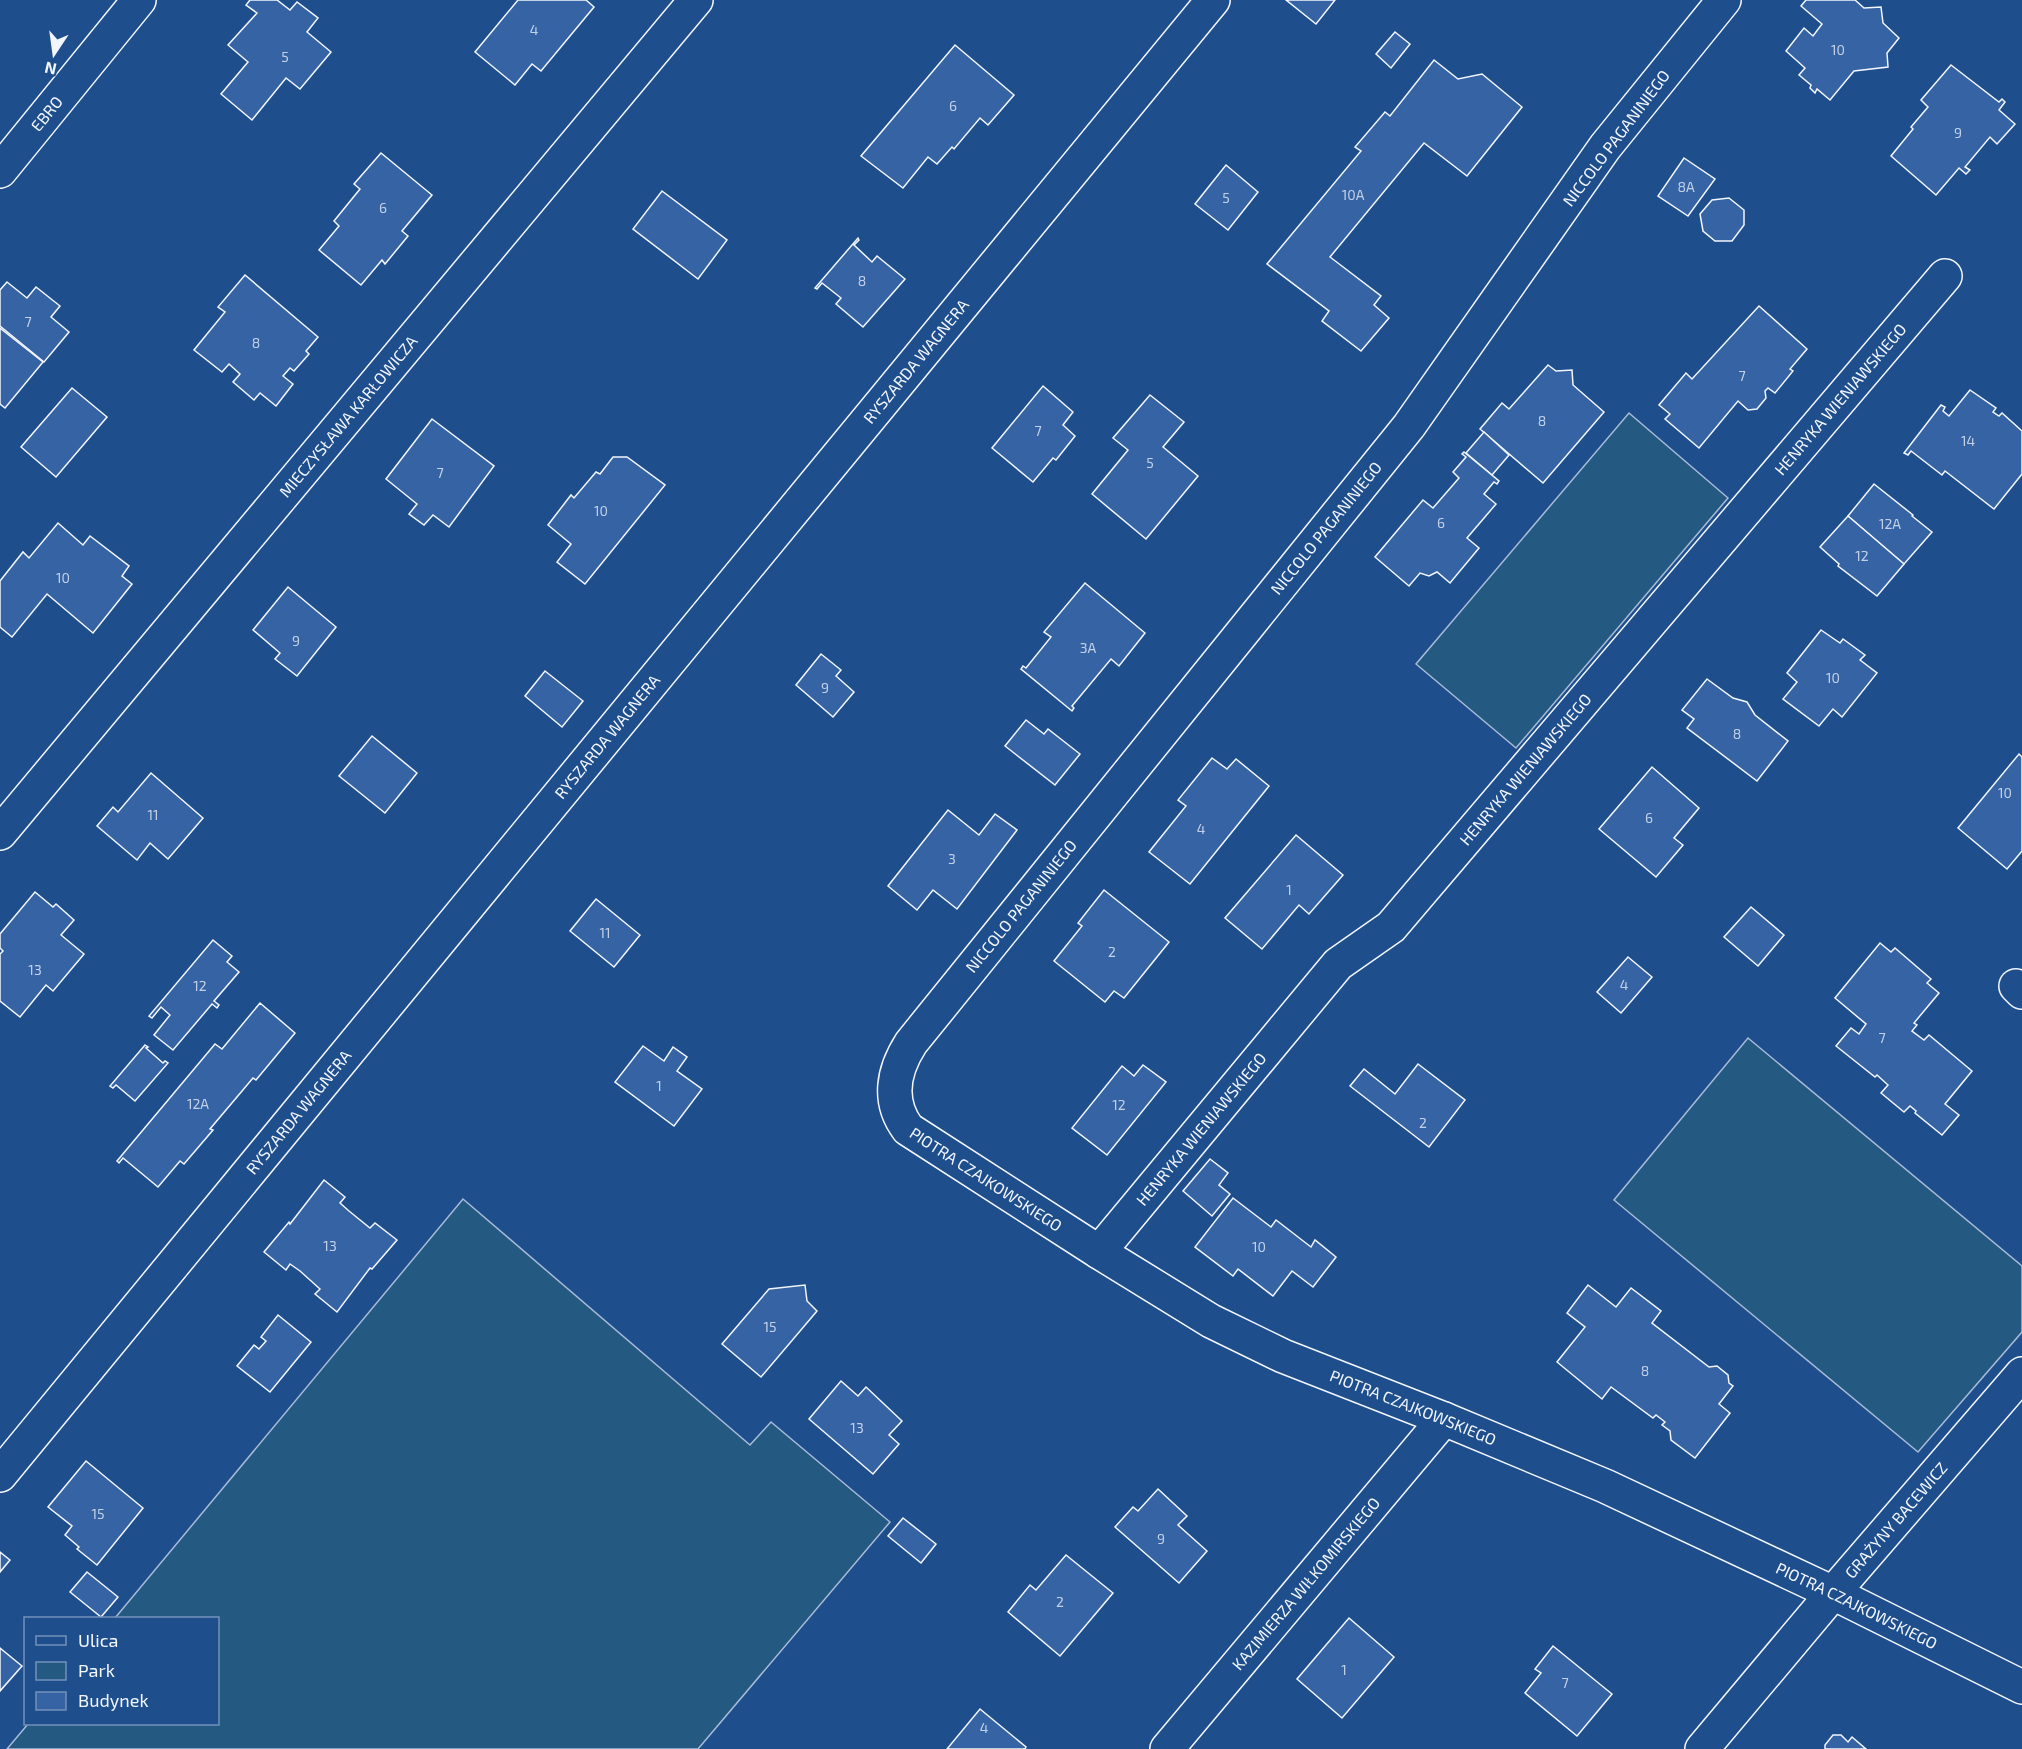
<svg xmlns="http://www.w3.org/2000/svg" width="2022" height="1749" font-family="'Exo 2',sans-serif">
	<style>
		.green { fill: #245a82; stroke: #a8bbd7; stroke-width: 1.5 }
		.building { fill: #3563a3; stroke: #f2f6ff; stroke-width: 1.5 }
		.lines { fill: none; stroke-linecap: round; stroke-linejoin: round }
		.minor-casing { stroke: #f2f6ff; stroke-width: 36 }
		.minor { stroke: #1f4e8c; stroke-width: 33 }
		.labels { text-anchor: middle; stroke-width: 4.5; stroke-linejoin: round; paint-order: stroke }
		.number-label { font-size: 14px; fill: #c3d1e8 }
		.street-label { font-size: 16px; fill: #f2f6ff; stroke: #1f4e8c }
	</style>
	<rect width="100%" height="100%" fill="#1f4e8c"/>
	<g class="green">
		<polygon points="1629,413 1728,498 1516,748 1416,664"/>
		<polygon points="1748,1038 2022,1266 2022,1332 1918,1452 1614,1200"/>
		<polygon points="463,1199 750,1445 771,1422 890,1522 698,1749 7,1749 28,1724 218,1724 218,1618 115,1618"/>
	</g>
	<g class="building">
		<polygon points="250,0 277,0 290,10 297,2 318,18 307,32 331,52 300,89 286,78 252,120 221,94 248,62 228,45 257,13 246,5"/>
		<polygon points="518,0 586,0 594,7 541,71 532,64 515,85 475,52"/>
		<polygon points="1286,0 1335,0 1316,24"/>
		<polygon points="1806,0 1855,0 1864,8 1881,7 1883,23 1899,38 1887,53 1888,67 1854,71 1830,100 1817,89 1815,93 1810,88 1811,85 1799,75 1805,68 1786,51 1804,28 1813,36 1822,24 1801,6"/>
		<polygon points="1395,32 1410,44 1391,68 1376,54"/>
		<polygon points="955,45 1014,95 988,125 980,118 954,149 952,147 937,164 928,157 903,188 861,156"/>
		<polygon points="1434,60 1458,79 1482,74 1522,107 1467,176 1424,143 1330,257 1381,296 1374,305 1389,318 1361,351 1322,321 1329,311 1267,264 1361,151 1355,147 1385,112 1390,116"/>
		<polygon points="1951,65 1999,102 2002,99 2005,102 1999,110 2015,124 1997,144 1990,137 1965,167 1970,170 1966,174 1959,168 1936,195 1891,156 1913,129 1911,127 1928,107 1921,100"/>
		<polygon points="381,153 432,195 402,231 408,236 385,264 382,260 361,285 319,250 339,226 334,221 360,189 354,184"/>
		<polygon points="1684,158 1715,179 1688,216 1658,196"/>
		<polygon points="1226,165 1258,192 1228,230 1195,204"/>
		<polygon points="662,191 727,240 698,279 633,229"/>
		<polygon points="1729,198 1744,210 1744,225 1732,241 1715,241 1703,231 1700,214 1712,200"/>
		<polygon points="858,238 859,240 854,245 872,262 877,256 905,279 863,327 836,304 841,298 822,283 817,289 815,288"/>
		<polygon points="245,275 318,337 306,351 309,354 294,371 290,368 283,376 293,384 276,406 260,393 254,400 233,382 240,374 229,364 222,372 194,350 225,312 218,307"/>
		<polygon points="7,282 27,298 36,287 60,306 51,317 69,332 44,362 0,326 0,290"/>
		<polygon points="1759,306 1807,349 1790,369 1793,371 1775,393 1768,388 1765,391 1766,398 1757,409 1748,410 1738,401 1699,448 1665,419 1670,414 1659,405 1686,373 1692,379"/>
		<polygon points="0,328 43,362 5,408 0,404"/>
		<polygon points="1548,365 1556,371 1572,370 1573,385 1604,412 1543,483 1480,429 1502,403 1509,409"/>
		<polygon points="1043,386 1073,412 1063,425 1075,436 1056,460 1053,458 1033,482 992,448"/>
		<polygon points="72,388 107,417 56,477 21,447"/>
		<polygon points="1970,390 1996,408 1993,412 1999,416 2002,413 2022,431 2022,474 1994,509 1945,471 1942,475 1911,451 1908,455 1904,453 1941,405 1945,407 1943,411 1949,416"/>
		<polygon points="1150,395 1184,422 1163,447 1198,476 1146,539 1092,494 1128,450 1113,438"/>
		<polygon points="432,419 494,466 449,527 433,515 424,525 409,514 417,504 386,479"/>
		<polygon points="1484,432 1509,455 1492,475 1466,453"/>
		<polygon points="1464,452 1499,481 1497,484 1494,482 1484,494 1496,504 1467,538 1479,548 1450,583 1437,572 1429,576 1420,573 1409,586 1375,557 1423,500 1433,508 1459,478 1453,472 1466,457 1462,454"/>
		<polygon points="613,457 627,457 665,485 585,584 557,562 571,544 548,525 571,495 574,498 596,472 600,474"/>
		<polygon points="1874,484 1913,515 1912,516 1932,532 1904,564 1848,516"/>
		<polygon points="1848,516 1904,564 1877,596 1838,566 1839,564 1820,547"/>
		<polygon points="58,523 83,545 90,536 129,566 122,576 132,584 93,633 47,594 12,637 0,627 0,581 23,552 29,558"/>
		<polygon points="1085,583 1145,633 1119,666 1111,659 1072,706 1074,708 1072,711 1021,669 1023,666 1026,668 1051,637 1044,632"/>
		<polygon points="288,587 336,627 297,676 275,659 280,653 253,630"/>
		<polygon points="1821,630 1840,643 1843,639 1865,655 1860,660 1877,673 1842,717 1833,709 1819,726 1783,699 1797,682 1787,673"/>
		<polygon points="821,654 841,670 836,676 854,692 833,717 796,685"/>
		<polygon points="545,671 583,701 562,727 525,696"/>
		<polygon points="1707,679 1733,698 1747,702 1755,715 1788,741 1757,781 1687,728 1694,719 1682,710"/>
		<polygon points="1026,720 1044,734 1048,729 1080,754 1055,785 1005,746"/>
		<polygon points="372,736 417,773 385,813 339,776"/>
		<polygon points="2019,754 2022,757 2022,851 2007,869 1958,828"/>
		<polygon points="1212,758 1227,769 1236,759 1269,786 1190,884 1149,852 1186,806 1178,800"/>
		<polygon points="1652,767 1699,808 1674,838 1683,845 1656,877 1599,829"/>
		<polygon points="151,773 203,818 168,859 150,843 137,860 97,826 113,807 118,812"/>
		<polygon points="948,810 979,835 995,814 1017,830 957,909 933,890 917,910 888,886"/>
		<polygon points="1296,835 1343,875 1309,914 1299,905 1262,949 1225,918"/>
		<polygon points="1104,890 1169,942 1124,998 1114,991 1105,1002 1054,961 1082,926 1078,923"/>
		<polygon points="35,892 53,907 56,904 74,920 61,935 84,954 53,991 46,985 20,1017 0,1001 0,954 3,951 0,948 0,934"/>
		<polygon points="596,899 640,935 614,967 570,931"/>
		<polygon points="1751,907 1784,935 1758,966 1724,937"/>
		<polygon points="213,940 232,956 227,962 239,972 214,1001 219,1005 217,1008 212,1004 173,1050 154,1035 170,1015 161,1007 152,1018 149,1016"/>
		<polygon points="1880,943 1891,952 1895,948 1931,979 1927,983 1939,993 1914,1023 1917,1025 1912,1031 1924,1040 1929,1035 1972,1071 1945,1104 1959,1115 1942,1135 1915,1113 1916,1111 1910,1106 1904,1112 1881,1093 1888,1085 1877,1075 1875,1077 1836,1046 1851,1028 1859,1034 1866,1024 1835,998"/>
		<polygon points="1628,957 1652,977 1621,1013 1597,992"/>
		<polygon points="260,1003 295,1033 256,1080 253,1078 210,1129 213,1130 184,1164 180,1161 158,1187 123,1158 119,1163 117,1161 215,1044 222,1049"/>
		<polygon points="145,1045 148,1047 146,1048 163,1063 165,1061 168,1063 135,1101 116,1085 113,1088 110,1086"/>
		<polygon points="643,1046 664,1061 673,1047 687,1057 677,1071 702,1089 674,1126 615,1082"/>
		<polygon points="1418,1064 1465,1100 1429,1147 1350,1086 1364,1069 1395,1094"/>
		<polygon points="1143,1065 1166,1082 1107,1155 1072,1128 1122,1066 1134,1076"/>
		<polygon points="1210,1159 1228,1173 1219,1185 1230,1194 1212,1216 1183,1191"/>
		<polygon points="324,1180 345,1197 340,1203 349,1211 370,1228 375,1223 397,1240 372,1269 370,1268 337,1312 315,1294 320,1289 300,1271 290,1264 286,1270 264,1252 289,1222 290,1224"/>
		<polygon points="1233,1198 1271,1227 1276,1220 1311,1247 1315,1240 1336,1257 1313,1287 1292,1271 1273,1296 1238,1269 1233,1276 1195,1247"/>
		<polygon points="805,1285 807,1301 817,1311 761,1377 722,1344 769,1289"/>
		<polygon points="1588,1285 1616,1307 1631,1288 1661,1311 1652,1323 1709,1367 1717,1366 1728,1375 1729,1383 1733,1386 1719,1404 1730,1413 1695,1458 1671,1440 1670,1431 1662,1425 1665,1422 1656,1415 1653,1418 1611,1387 1602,1399 1557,1362 1585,1327 1567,1313"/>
		<polygon points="278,1315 311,1342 270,1392 237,1366 254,1345 259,1349 266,1341 261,1337"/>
		<polygon points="841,1381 858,1396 866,1387 902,1421 889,1435 899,1444 873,1474 809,1419"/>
		<polygon points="86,1461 143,1508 97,1565 77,1549 79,1547 65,1535 72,1526 48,1507"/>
		<polygon points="1158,1489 1187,1516 1178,1525 1207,1551 1179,1583 1115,1527 1133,1507 1138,1511"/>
		<polygon points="903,1518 936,1544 921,1563 888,1536"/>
		<polygon points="0,1552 10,1560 0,1572"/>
		<polygon points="1066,1555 1113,1593 1060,1656 1008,1612 1030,1585 1036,1590"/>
		<polygon points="87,1572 118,1597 101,1617 70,1592"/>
		<polygon points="1349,1618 1394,1657 1342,1718 1297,1679"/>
		<polygon points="1553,1646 1612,1694 1577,1736 1525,1693 1541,1673 1535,1669"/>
		<polygon points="0,1648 22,1666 0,1691"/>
		<polygon points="980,1709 1026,1747 1025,1749 947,1749"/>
		<polygon points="1833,1735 1841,1735 1848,1742 1852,1737 1866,1749 1825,1749 1825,1745"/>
	</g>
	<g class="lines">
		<g class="minor-casing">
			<g id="minor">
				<path id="s1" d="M1724 0 1605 147 1409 426 911 1043C893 1071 887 1101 908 1129L1099 1252 1211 1321 1283 1356 1444 1419 1605 1486 1833 1593 2022 1687"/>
				<path id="s2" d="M0 171 139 0"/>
				<path id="s3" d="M0 833 696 0"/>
				<polyline points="2016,986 2022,992"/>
				<path id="s4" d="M1099 1252 1338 964 1391 927 1945 276"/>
				<path id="s5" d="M0 1475 1213 0"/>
				<path id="s6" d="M1167 1749 1444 1419"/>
				<path id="s7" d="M1702 1749 1833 1593 2022 1374"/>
			</g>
		</g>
		<use href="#minor" class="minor"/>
	</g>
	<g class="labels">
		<g class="number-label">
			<text x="534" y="35">4</text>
			<text x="1838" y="55">10</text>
			<text x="285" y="62">5</text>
			<text x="953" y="111">6</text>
			<text x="1958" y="138">9</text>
			<text x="1686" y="192">8A</text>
			<text x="1353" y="200">10A</text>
			<text x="1226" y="203">5</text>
			<text x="383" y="213">6</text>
			<text x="862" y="286">8</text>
			<text x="28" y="327">7</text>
			<text x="256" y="348">8</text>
			<text x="1742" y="381">7</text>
			<text x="1542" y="426">8</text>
			<text x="1038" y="436">7</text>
			<text x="1968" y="446">14</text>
			<text x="1150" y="468">5</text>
			<text x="440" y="478">7</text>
			<text x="601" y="516">10</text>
			<text x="1441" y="528">6</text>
			<text x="1890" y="529">12A</text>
			<text x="1862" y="561">12</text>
			<text x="63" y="583">10</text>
			<text x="296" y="646">9</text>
			<text x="1088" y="653">3A</text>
			<text x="1833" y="683">10</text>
			<text x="825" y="693">9</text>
			<text x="1737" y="739">8</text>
			<text x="2005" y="798">10</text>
			<text x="153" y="820">11</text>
			<text x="1649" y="823">6</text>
			<text x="1201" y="834">4</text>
			<text x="952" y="864">3</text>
			<text x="1289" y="895">1</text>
			<text x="605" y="938">11</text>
			<text x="1112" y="957">2</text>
			<text x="35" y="975">13</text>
			<text x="1624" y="990">4</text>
			<text x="200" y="991">12</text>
			<text x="1882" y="1043">7</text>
			<text x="659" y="1091">1</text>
			<text x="198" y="1109">12A</text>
			<text x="1119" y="1110">12</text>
			<text x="1423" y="1128">2</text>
			<text x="330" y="1251">13</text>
			<text x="1259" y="1252">10</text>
			<text x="770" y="1332">15</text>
			<text x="1645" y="1376">8</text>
			<text x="857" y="1433">13</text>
			<text x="98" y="1519">15</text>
			<text x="1161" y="1544">9</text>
			<text x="1060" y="1607">2</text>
			<text x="1344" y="1675">1</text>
			<text x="1565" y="1688">7</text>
			<text x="984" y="1733">4</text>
		</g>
		<g class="street-label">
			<text dy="6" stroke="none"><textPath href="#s2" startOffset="74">EBRO</textPath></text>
			<text transform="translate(1616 138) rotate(-53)" y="6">NICCOLO PAGANINIEGO</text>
			<text dy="6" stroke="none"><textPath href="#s5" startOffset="1442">RYSZARDA WAGNERA</textPath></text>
			<text dy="6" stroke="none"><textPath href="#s4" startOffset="1132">HENRYKA WIENIAWSKIEGO</textPath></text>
			<text dy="6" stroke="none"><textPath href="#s3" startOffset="543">MIECZYSŁAWA KARŁOWICZA</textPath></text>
			<text transform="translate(1326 528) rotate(-51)" y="6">NICCOLO PAGANINIEGO</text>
			<text dy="6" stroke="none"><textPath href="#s5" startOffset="956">RYSZARDA WAGNERA</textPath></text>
			<text dy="6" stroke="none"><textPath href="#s4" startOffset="646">HENRYKA WIENIAWSKIEGO</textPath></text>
			<text transform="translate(1021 906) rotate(-51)" y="6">NICCOLO PAGANINIEGO</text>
			<text dy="6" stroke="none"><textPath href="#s5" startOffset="470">RYSZARDA WAGNERA</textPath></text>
			<text dy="6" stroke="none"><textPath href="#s4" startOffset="160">HENRYKA WIENIAWSKIEGO</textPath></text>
			<text dy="6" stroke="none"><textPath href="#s1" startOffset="1508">PIOTRA CZAJKOWSKIEGO</textPath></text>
			<text dy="6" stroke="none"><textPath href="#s1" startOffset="1994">PIOTRA CZAJKOWSKIEGO</textPath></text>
			<text dy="6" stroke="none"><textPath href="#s7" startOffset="300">GRAŻYNY BACEWICZ</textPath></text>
			<text dy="6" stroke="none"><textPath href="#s6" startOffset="216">KAZIMIERZA WIŁKOMIRSKIEGO</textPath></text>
			<text dy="6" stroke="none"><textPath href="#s1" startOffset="2480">PIOTRA CZAJKOWSKIEGO</textPath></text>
		</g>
	</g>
	<rect x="24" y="1617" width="195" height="108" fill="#1f4e8c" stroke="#7391ba" stroke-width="1.5"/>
	<rect x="36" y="1636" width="30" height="9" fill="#1f4e8c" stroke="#7391ba" stroke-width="1.5"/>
	<text x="78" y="1647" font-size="18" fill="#f2f6ff">Ulica</text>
	<rect x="36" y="1662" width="30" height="18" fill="#245a82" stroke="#7391ba" stroke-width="1.5"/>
	<text x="78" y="1677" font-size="18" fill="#f2f6ff">Park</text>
	<rect x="36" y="1692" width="30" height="18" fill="#3563a3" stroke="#7391ba" stroke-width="1.5"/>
	<text x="78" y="1707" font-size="18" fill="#f2f6ff">Budynek</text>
	<g transform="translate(54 54) rotate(193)" stroke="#1f4e8c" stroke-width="4.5" paint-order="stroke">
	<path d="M0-4.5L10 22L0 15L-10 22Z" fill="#f2f6ff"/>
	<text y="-9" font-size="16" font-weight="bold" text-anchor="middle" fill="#f2f6ff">N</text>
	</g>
</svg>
